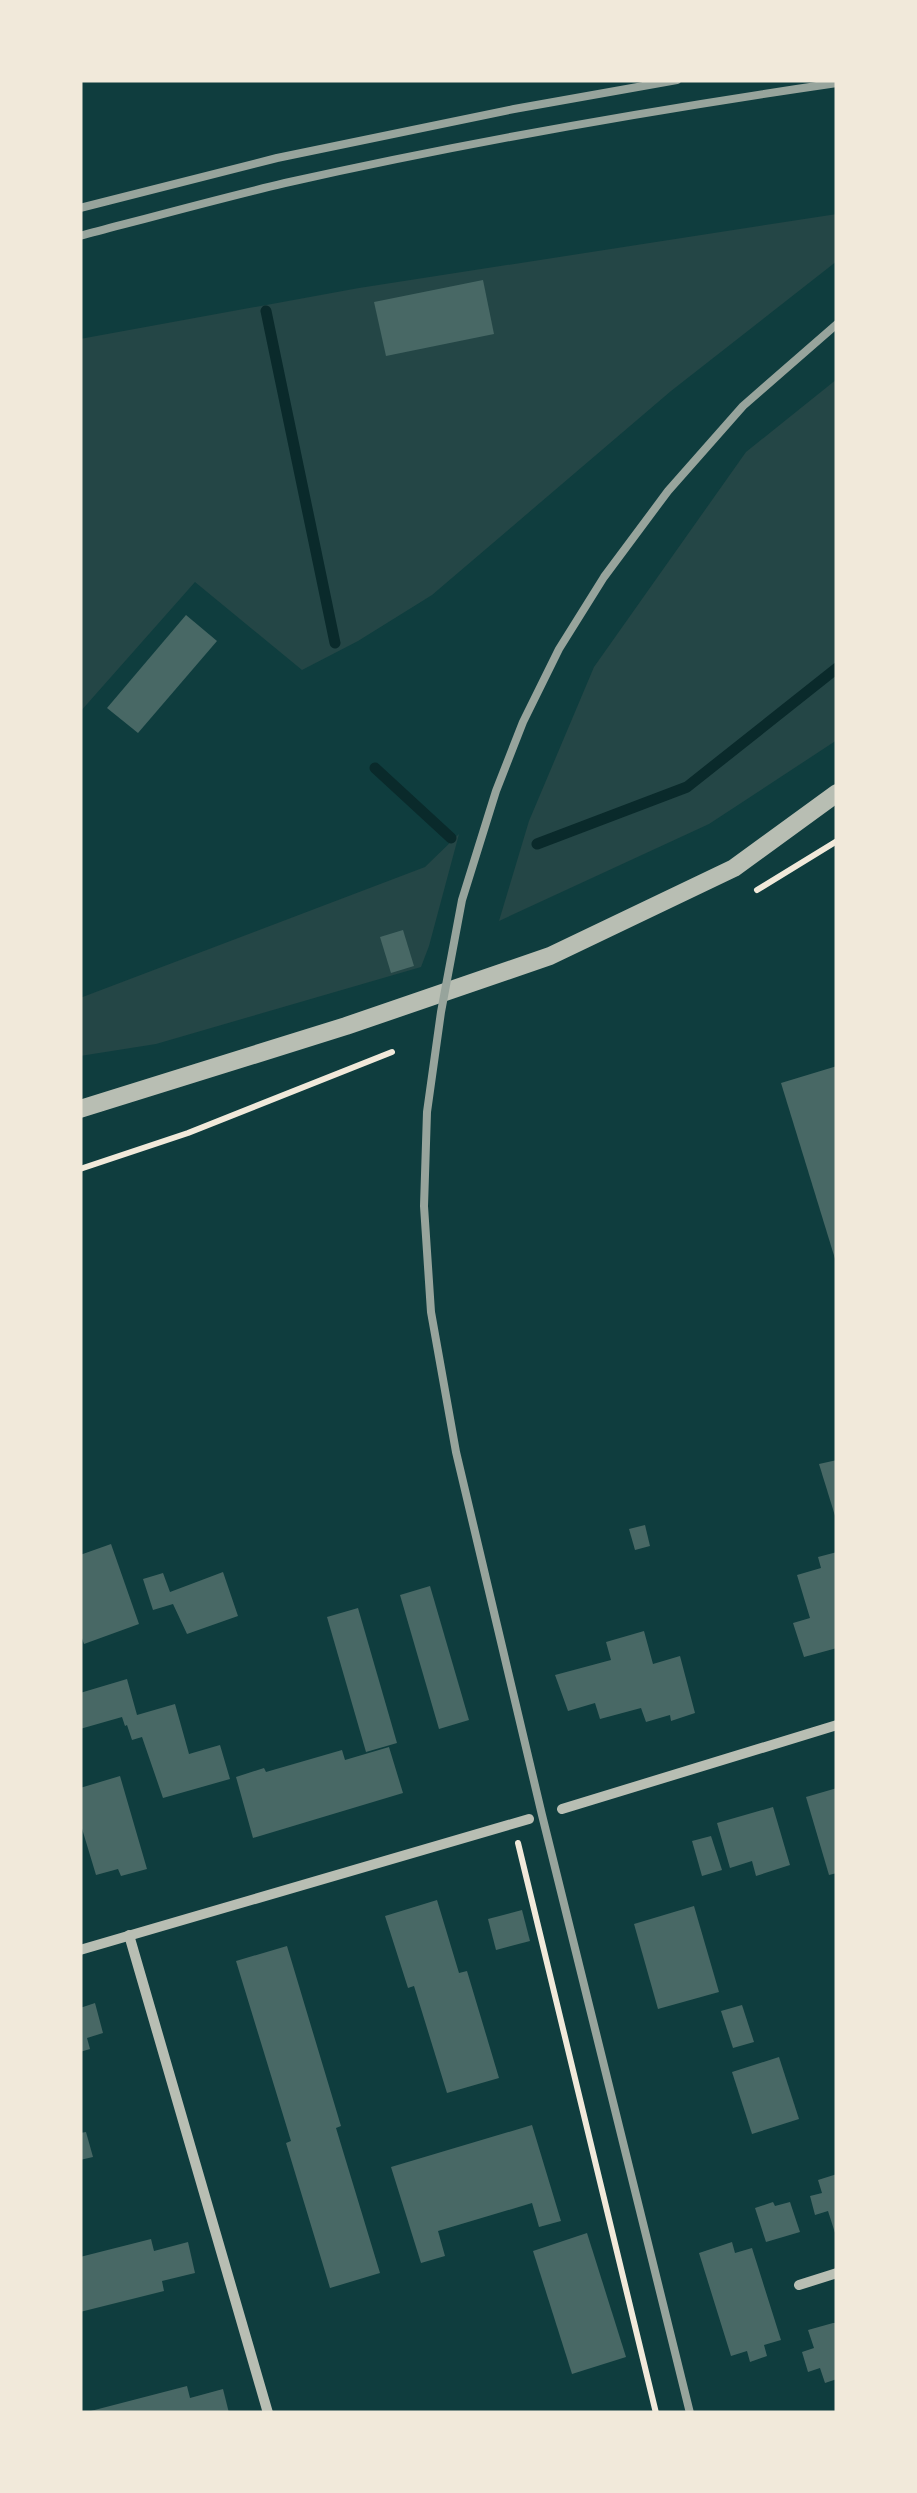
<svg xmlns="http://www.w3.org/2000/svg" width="917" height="2493" font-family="'Noto Sans',sans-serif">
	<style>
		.green { fill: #244646 }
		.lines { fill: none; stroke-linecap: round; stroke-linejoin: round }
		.stream { stroke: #0a2a2b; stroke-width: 11 }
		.building { fill: #486865 }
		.path { stroke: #f1e9da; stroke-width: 6 }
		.minor { stroke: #b8beb3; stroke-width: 10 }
		.tertiary { stroke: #b8beb3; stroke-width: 18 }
		.rail { stroke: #97a49c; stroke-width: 8 }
	</style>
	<rect width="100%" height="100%" fill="#0f3d3e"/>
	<g class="green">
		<polygon points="837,214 837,261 671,391 432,595 358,641 302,670 195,582 80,712 80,339 359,288"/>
		<polygon points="837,379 837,740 709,824 499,921 529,821 594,667 746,452"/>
		<polygon points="459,834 429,946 421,967 156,1044 80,1056 80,998 425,867"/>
	</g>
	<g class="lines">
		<g class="stream">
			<polyline points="266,311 335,643"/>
			<polyline points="375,768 451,838"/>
			<polyline points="537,844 687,787 837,668"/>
		</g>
	</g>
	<g class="building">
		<polygon points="483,280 494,334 386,356 374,302"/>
		<polygon points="186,615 217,641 138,733 107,708"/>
		<polygon points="403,930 414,966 391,973 380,937"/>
		<polygon points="837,1066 837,1262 836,1262 781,1083"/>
		<polygon points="837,1460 837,1519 836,1519 819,1464"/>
		<polygon points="645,1525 650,1546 635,1550 629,1529"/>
		<polygon points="111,1544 139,1624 84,1644 80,1633 80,1555"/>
		<polygon points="837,1552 837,1648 804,1657 793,1623 810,1618 797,1575 821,1568 818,1557"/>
		<polygon points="223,1572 238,1616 187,1634 173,1604 153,1610 143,1579 163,1573 170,1592"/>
		<polygon points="430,1586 469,1720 439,1729 400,1595"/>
		<polygon points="358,1608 397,1743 366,1752 327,1617"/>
		<polygon points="644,1631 653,1664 680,1656 695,1713 671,1721 670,1715 646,1722 641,1708 600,1719 595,1703 568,1711 555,1675 611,1660 606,1642"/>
		<polygon points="127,1679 137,1715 175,1704 189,1754 220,1745 230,1779 163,1798 142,1737 132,1740 127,1725 125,1726 122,1717 80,1729 80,1693"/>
		<polygon points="389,1747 403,1793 253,1838 236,1777 264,1768 266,1772 342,1750 345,1760"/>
		<polygon points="120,1776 147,1869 121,1876 118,1869 96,1875 80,1822 80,1788"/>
		<polygon points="837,1788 837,1873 829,1875 806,1797"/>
		<polygon points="773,1807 790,1865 756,1876 752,1861 730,1868 717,1823"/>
		<polygon points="711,1836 722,1870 702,1876 692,1841"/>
		<polygon points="437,1900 459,1973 467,1971 499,2078 447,2093 414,1986 408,1988 385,1916"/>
		<polygon points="694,1906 719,1992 658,2009 634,1924"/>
		<polygon points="522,1910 530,1941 496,1950 488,1919"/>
		<polygon points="287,1946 341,2126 336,2128 380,2273 330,2288 286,2143 291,2141 236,1961"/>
		<polygon points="95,2003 103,2033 87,2038 90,2049 80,2052 80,2008"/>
		<polygon points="742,2005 754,2042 733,2048 721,2011"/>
		<polygon points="779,2057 799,2119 752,2134 732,2072"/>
		<polygon points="532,2125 561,2221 539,2227 532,2203 438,2231 445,2256 421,2263 391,2167"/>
		<polygon points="86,2132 93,2157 80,2160 80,2133"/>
		<polygon points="837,2174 837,2236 836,2236 828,2211 815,2215 810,2196 822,2193 818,2180"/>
		<polygon points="773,2202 775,2206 790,2202 800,2232 766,2242 755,2208"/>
		<polygon points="587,2233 626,2357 572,2374 533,2251"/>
		<polygon points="151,2239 154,2251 188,2242 195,2273 162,2281 164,2291 80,2312 80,2257"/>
		<polygon points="732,2242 735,2253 752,2248 781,2340 764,2345 767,2356 750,2362 747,2351 731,2356 699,2253"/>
		<polygon points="833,2323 837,2323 837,2379 825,2383 820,2368 808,2372 802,2352 814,2348 808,2330"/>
		<polygon points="187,2386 190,2398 223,2389 229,2413 83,2413"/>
	</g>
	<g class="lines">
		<g class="path">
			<polyline points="757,890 837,841"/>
			<polyline points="80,1169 188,1133 392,1052"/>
			<polyline points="518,1843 656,2413"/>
		</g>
		<g class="minor">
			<polyline points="562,1809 837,1725"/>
			<polyline points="129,1935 268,2413"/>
			<polyline points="80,1950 529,1819"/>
			<polyline points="799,2285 837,2273"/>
		</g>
		<polyline class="tertiary" points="80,1109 346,1026 550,956 734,868 837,793"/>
		<g class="rail">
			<polyline points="80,208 277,158 514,109 677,80"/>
			<path d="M80 236C148 218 217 199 285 183 468 142 652 110 837 83"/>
			<polyline points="690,2413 542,1815 456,1452 431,1312 424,1206 427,1112 441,1012 462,900 496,791 523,722 559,649 604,577 668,491 743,406 837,324"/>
		</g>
	</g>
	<rect width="917" height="2493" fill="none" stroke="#f1e9da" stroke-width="165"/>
</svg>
